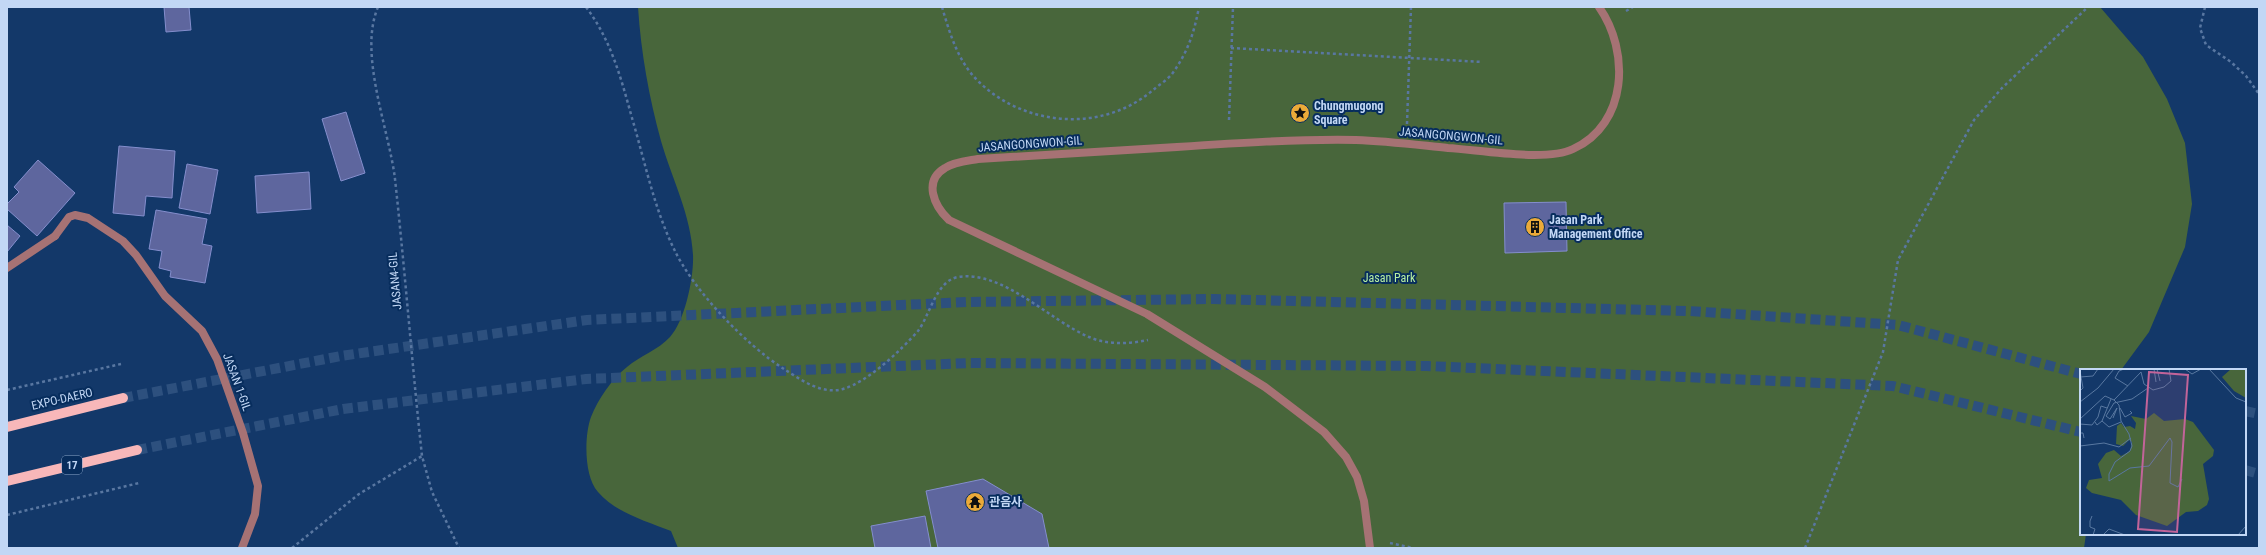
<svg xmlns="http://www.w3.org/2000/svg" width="2266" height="555" font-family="'Roboto Condensed','Noto Sans KR',sans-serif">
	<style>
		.green { fill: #48663b }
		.building { fill: #5e669e; stroke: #848ecd }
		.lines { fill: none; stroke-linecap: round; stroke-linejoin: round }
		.primary-tunnel { stroke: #2d507e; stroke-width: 10; stroke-dasharray: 10 5; stroke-linecap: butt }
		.path { stroke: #5977a1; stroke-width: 2.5; stroke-dasharray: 3 3; stroke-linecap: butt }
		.lane { stroke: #a67274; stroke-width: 8 }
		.street { stroke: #a67274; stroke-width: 8 }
		.primary { stroke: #f8b7b9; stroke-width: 10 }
		.labels { text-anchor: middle; stroke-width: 4; stroke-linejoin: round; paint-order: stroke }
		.shield { fill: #072d5d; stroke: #8aa4c7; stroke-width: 1 }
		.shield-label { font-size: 11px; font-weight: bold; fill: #c2d7f5 }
		.poi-label { font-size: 12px; font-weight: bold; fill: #c2d7f5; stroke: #072d5d; text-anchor: start }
		.street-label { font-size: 12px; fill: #c2d7f5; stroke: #072d5d }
		.park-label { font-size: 12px; fill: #b8efa1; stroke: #072d5d }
		.inset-road { fill: none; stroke: #5978a1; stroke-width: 1 }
		.view { fill: #c26499; fill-opacity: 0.15; stroke: #c26499; stroke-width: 2 }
		.inset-edge { fill: none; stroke: #c2d7f5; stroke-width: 2 }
	</style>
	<rect width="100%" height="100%" fill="#133869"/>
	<path class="green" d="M638 7H2100L2143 57 2167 99 2185 143 2192 204 2185 247 2149 332 2121 370H2081V534H2086L2084 548H678L671 531C646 521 616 513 598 492 584 477 584 436 591 417 598 399 612 379 627 367 640 356 658 350 670 337 685 321 694 277 693 255 691 215 672 179 661 141 649 97 641 53 638 7Z"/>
	<g class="building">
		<polygon points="164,7 189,7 191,30 166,32"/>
		<polygon points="346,112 365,173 341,181 322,119"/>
		<polygon points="119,146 175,151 172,198 146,196 144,216 113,213"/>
		<polygon points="38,160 75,193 37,236 7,209 7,204 19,192 14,187"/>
		<polygon points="187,164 218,170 210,214 179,208"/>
		<polygon points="309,172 311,209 257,213 255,176"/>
		<polygon points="1566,202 1567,251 1505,253 1504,203"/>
		<polygon points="156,210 207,219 202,244 212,246 205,283 170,277 171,271 159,268 162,251 149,249"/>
		<polygon points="7,225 20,236 7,252"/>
		<polygon points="983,479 1042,514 1049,548 938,548 926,491"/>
		<polygon points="925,516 931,548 875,548 871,526"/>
	</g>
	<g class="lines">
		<g class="primary-tunnel">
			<polyline points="123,398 341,356 587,320 966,302 1214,299 1689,311 1898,325 2081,374"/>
			<polyline points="2245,411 2259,414"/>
			<polyline points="137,450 343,409 586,379 969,363 1427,366 1893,386 2081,432"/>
			<polyline points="2245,470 2259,474"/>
		</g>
		<g class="path">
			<path d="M378 7C358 54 389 129 395 179 405 271 412 364 422 456L432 492 459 548"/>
			<path d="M586 7C611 40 621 78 632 118 645 162 654 208 674 249 693 290 746 345 784 369 801 380 822 395 843 389 868 382 901 350 918 331 930 315 936 281 958 277 1003 270 1049 320 1089 337 1107 345 1129 344 1148 340"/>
			<path d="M942 7C950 34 958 62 979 82 1027 128 1104 132 1153 90 1159 85 1167 80 1172 74 1188 52 1194 33 1199 7"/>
			<polyline points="2205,7 2200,28 2206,45 2231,62 2246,76 2259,94"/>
			<polyline points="1626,11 1633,7"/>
			<polyline points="1231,48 1482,62"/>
			<polyline points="1229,120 1233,7"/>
			<polyline points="1407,124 1411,7"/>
			<polyline points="7,390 121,364"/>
			<polyline points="7,515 139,483"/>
			<polyline points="1390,543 1413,548"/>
			<polyline points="292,548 359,494 422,456"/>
			<polyline points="1805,548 1883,352 1898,260 1974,120 2002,88 2088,7"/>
		</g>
		<g class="lane">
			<polyline points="7,268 55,236"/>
			<path d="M1370 548 1364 501 1357 477 1346 457 1324 432 1265 387 1147 314 949 220C934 206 923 181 945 168 954 162 967 161 978 159 1044 155 1110 151 1177 147 1236 143 1297 139 1356 140 1387 141 1418 145 1448 148 1480 150 1546 162 1573 149 1628 124 1630 51 1599 7"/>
		</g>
		<polyline class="street" points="55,236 69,217 75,215 88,218 123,241 136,255 165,296 202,331 217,359 243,433 258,486 255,514 242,548"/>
		<g class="primary">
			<polyline points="7,427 123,398"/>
			<polyline points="7,481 137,450"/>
		</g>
	</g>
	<defs>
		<g id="sight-disc" transform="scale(1)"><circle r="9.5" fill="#ebaa39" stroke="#072d5d"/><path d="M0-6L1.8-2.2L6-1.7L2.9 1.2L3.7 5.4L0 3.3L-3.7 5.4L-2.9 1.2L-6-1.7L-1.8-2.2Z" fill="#111"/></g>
		<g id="building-disc" transform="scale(1)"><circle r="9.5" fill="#ebaa39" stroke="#072d5d"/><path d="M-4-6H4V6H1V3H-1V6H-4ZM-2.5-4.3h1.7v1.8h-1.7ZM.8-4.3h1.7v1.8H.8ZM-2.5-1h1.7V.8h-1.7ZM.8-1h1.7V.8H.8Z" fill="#111"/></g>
		<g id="temple-disc" transform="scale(1)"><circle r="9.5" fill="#ebaa39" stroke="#072d5d"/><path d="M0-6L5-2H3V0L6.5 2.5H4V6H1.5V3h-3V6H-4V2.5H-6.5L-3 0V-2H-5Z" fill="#111"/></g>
	</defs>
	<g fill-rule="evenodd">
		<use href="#sight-disc" x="1300" y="113"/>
		<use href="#building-disc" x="1535" y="227"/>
		<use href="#temple-disc" x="975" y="502"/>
	</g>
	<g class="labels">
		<rect class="shield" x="62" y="456" width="20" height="18" rx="3"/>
		<g class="shield-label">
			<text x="72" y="469">17</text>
		</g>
		<g class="poi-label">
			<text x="1314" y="110">Chungmugong<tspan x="1314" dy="14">Square</tspan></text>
			<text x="1549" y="224">Jasan Park<tspan x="1549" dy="14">Management Office</tspan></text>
			<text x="989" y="506">관음사</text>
		</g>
		<g class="street-label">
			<text transform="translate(1451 136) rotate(5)" y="4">JASANGONGWON-GIL</text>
			<text transform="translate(1030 144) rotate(-4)" y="4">JASANGONGWON-GIL</text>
			<text transform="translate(395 281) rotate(-95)" y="4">JASAN4-GIL</text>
			<text transform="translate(237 382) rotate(70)" y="4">JASAN 1-GIL</text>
			<text transform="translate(62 399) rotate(-13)" y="4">EXPO-DAERO</text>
		</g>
		<g class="park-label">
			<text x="1389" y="282">Jasan Park</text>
		</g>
	</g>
	<g transform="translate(2080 369)">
		<rect width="166" height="166" fill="#133869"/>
		<path d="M151 0H166V29L154 22 142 8ZM74 44 84 52 105 50 113 53 134 81 133 87 123 95 129 130 127 136 118 142 106 143 87 157 56 146 41 131 12 124 6 119 9 111 22 109 18 95 26 84 34 81 41 87 50 82 52 73 49 71 43 77 36 75 37 57 41 54 44 58 50 57 55 60 56 54 51 47 66 50Z" fill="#48663b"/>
		<path class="inset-road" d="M44 0 39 2 35 9 48 17M74 0 76 13M77 0 80 12M105 0 112 5 121 0M129 0 156 29 166 33M0 2 3 19 0 22M61 3 64 15 73 21 84 18 91 12 89 0M0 8 13 7 18 0M34 31 61 3M0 33 18 19 34 0M40 39 45 48 52 44 50 42M33 49 37 39 30 50 26 47 34 34 52 30 68 19M0 50 25 27 34 31 39 36 41 52 49 65 52 77 50 82 35 93 29 105V112L50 99 69 97 90 69 92 73 90 114 98 118 102 110M22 52 29 58 41 53M15 53 17 56 22 52 31 30M0 55 12 56 18 48 21 37 27 39M0 56V64H3L4 69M0 77 24 74 39 78 51 69M12 147 10 152V158L15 160 13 166M23 166 29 160 45 166M158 166 166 157"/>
		<path class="view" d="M69 3 108 6 97 163 58 160Z"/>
		<rect width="166" height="166" class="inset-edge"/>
	</g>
	<rect width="2266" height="555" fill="none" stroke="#c2d7f5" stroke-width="16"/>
</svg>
